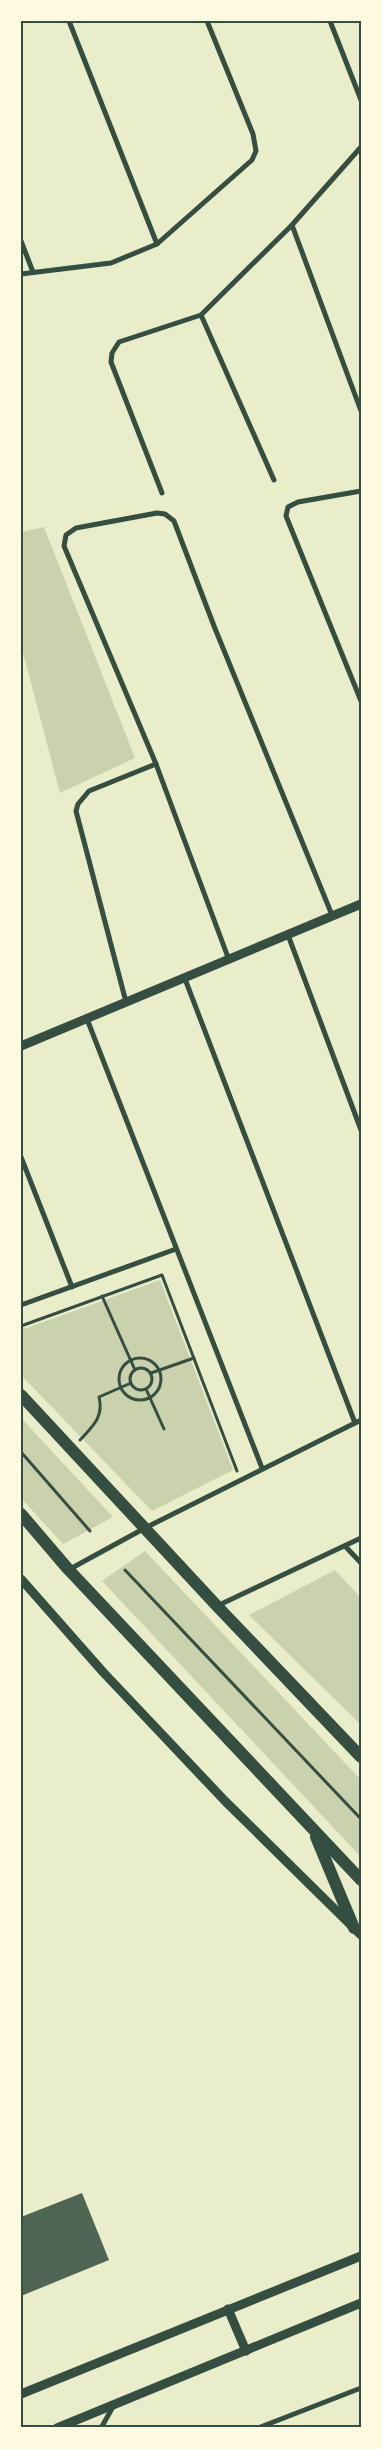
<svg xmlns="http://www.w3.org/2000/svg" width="382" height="2449" font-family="'Golos Text',sans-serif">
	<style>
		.green { fill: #cad2ad }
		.building { fill: #4f6655 }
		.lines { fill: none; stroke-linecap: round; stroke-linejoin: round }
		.path { stroke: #344e41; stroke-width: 3 }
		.minor { stroke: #344e41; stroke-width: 5 }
		.tertiary { stroke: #344e41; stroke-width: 9 }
		.primary { stroke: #344e41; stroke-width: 12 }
		.neatline { fill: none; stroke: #344e41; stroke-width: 2 }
	</style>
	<rect width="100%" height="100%" fill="#e9edc9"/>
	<g class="green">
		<polygon points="44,527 135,758 60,793 21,645 21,532"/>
		<polygon points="160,1280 233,1470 152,1511 21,1375 21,1330"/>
		<polygon points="21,1418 113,1517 63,1544 21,1498"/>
		<polygon points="145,1551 361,1780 361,1857 102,1581"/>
		<polygon points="335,1570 361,1598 361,1725 249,1615"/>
	</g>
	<polygon class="building" points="82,2193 109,2260 21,2296 21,2217"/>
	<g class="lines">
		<g class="path">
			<polyline points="102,1296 135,1370"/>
			<polyline points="21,1326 162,1275 237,1471"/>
			<circle cx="140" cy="1379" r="21"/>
			<circle cx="141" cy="1379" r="11"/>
			<polyline points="151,1373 194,1358"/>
			<polyline points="146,1389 164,1429"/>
			<path d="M80 1440C93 1426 104 1417 99 1397L131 1383"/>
			<polyline points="21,1452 90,1531"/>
			<polyline points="125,1570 361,1819"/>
		</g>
		<g class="minor">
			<polyline points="69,21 157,244"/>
			<polyline points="330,21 361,100"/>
			<polyline points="292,225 361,411"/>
			<polyline points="21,241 33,272"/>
			<polyline points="21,274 111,263 157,244 252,160 256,151 253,134 207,21"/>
			<polyline points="201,315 274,480"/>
			<polyline points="361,491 298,502 288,507 286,516 361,701"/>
			<polyline points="162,493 111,362 112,353 119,342 201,315 292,225 361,147"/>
			<polyline points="288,935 361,1130"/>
			<polyline points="229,960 156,764 64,546 66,535 76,528 157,513 165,514 174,521 214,626 332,915"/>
			<polyline points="185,979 355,1423"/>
			<polyline points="126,1002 76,811 78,804 89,791 156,764"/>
			<polyline points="87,1019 262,1468"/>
			<polyline points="21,1157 72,1287"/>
			<polyline points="21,1305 176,1249"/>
			<polyline points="345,1546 361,1563"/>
			<polyline points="70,1569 145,1528 361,1420"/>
			<polyline points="217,1606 361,1538"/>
			<polyline points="101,2428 114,2405"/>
			<polyline points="258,2428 361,2388"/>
		</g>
		<g class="tertiary">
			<polyline points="21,1046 361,904"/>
			<polyline points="21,1579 103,1672 225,1801 361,1935"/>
			<polyline points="228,2309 246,2351"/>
			<polyline points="21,2394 361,2256"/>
			<polyline points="57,2428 361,2303"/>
		</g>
		<g class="primary">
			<polyline points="21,1395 217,1606 361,1757"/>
			<polyline points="21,1514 68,1569 361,1880"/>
			<polyline points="316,1837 354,1928"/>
		</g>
	</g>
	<rect width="382" height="2449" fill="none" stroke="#fefae0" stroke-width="45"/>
	<rect x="22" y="22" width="338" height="2404" class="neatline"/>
</svg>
